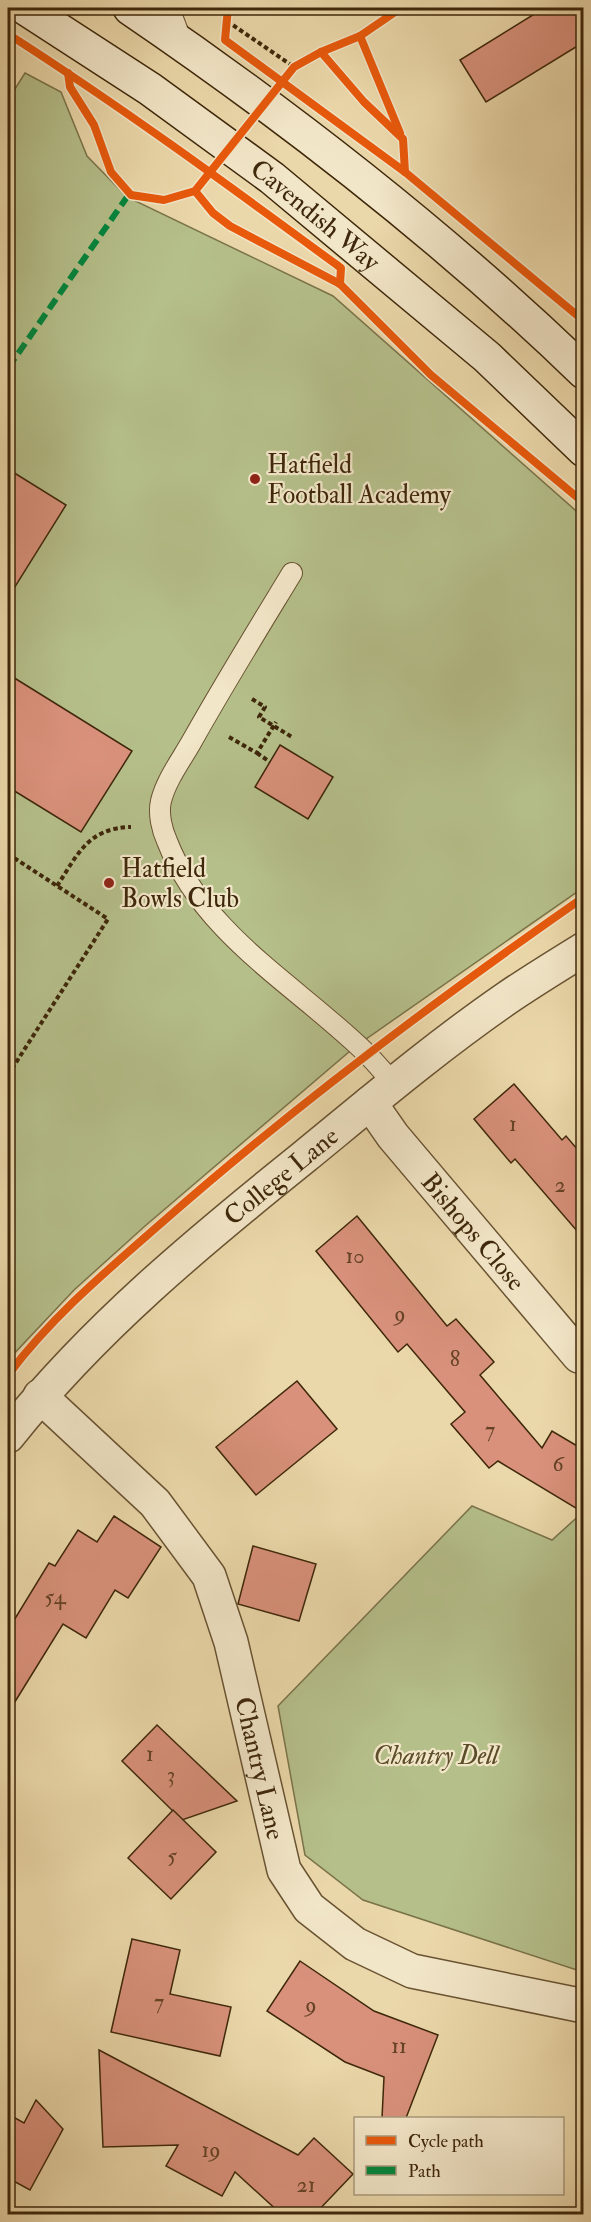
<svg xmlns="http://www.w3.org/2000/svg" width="591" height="2222" font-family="'IM FELL Double Pica',serif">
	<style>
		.green { fill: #b5bf8a; stroke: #7a734a; stroke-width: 1.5 }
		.building { fill: #d9917b; stroke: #3e270a; stroke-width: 1.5 }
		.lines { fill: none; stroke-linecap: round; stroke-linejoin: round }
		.service-casing { stroke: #695332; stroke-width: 22 }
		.minor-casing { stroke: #695332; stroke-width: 36 }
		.secondary-casing { stroke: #3e270a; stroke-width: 36 }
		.path { stroke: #3e270a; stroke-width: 4; stroke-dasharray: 4.5 3; stroke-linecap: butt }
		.service { stroke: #f2e6c8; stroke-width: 20 }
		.minor { stroke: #f2e6c8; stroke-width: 33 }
		.secondary { stroke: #f2e6c8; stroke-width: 33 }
		.quiet { stroke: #00873e; stroke-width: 6; stroke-dasharray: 12 6; stroke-linecap: butt }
		.cycleway-casing { stroke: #f2e6c8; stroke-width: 11 }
		.cycleway { stroke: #e8590c; stroke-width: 8 }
		.poi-dot { fill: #8f2418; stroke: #f2e6c8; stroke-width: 2 }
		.labels { text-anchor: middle; stroke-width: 4.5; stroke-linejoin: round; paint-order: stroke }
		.number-label { font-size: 22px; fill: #654226 }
		.street-label { font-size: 26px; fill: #3e270a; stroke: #f2e6c8 }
		.poi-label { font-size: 26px; fill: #3e270a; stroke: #f2e6c8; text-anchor: start }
		.park-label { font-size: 26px; font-style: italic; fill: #5c4d2a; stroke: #f2e6c8 }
	</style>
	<rect width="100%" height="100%" fill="#ebd8aa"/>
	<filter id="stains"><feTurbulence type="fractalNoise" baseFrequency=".00333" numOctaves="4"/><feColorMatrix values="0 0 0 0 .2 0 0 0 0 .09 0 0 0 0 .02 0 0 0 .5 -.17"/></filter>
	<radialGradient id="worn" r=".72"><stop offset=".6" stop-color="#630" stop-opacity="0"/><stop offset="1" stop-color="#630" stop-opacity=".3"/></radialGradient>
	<g class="green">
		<polygon points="25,73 61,92 87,156 127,197 333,296 583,517 584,887 366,1039 240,933 227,945 350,1051 145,1226 74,1290 8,1360 8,100"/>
		<polygon points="472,1506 552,1540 583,1512 583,1972 363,1900 305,1855 278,1706"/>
	</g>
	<g class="building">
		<polygon points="544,8 584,8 584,42 486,102 460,60"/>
		<polygon points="8,469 66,505 8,598"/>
		<polygon points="8,674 132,751 81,832 8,787"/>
		<polygon points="280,745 333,777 308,819 255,787"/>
		<polygon points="514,1084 562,1140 566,1136 584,1157 584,1239 515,1159 511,1163 474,1119"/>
		<polygon points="357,1216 447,1326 456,1319 494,1362 480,1375 542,1448 552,1431 584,1450 584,1489 581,1494 584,1497 584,1513 498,1461 489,1468 451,1424 465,1412 407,1344 398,1352 316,1251"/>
		<polygon points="297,1381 337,1429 256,1495 216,1447"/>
		<polygon points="114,1516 161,1547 128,1598 115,1590 86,1638 63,1624 8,1713 8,1630 49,1563 55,1566 78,1530 97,1542"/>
		<polygon points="253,1546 316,1564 299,1621 238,1604"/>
		<polygon points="157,1725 179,1746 237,1801 182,1820 122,1761"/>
		<polygon points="173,1810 216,1852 171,1899 128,1858"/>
		<polygon points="132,1939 180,1950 170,1994 231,2007 220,2056 111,2032"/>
		<polygon points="300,1961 374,2011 438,2035 406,2118 382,2118 384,2077 345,2062 267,2011"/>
		<polygon points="99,2050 298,2155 314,2138 353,2174 315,2214 281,2214 235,2172 222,2196 166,2166 178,2145 103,2147"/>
		<polygon points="36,2100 63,2129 30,2190 8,2178 8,2114 24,2123"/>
	</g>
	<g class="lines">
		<g class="service-casing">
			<g id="service">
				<polyline points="169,8 182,42"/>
				<path d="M292 573C258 629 224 684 192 741 182 759 166 780 161 801 158 814 162 830 167 841 203 935 298 986 367 1054 376 1063 385 1074 394 1084"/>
			</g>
		</g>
		<g class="minor-casing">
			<g id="minor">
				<path id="s1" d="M370 1103 393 1136 579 1356"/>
				<path id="s2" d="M40 1396 155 1503 209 1576 231 1642 284 1870 309 1908 355 1944 412 1971 584 2006"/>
				<path id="s3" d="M8 1436C93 1329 197 1243 304 1157 370 1103 436 1047 507 998 532 981 558 965 584 949"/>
			</g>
		</g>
		<g class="secondary-casing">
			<g id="secondary">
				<path id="s4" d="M25 8 150 89 272 178 487 357 584 450"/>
				<path d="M130 8C290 117 444 237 584 372"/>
			</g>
		</g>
		<g class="path">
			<polyline points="227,21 294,67"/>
			<polyline points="252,699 265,707 259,717 292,737"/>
			<polyline points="229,737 257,753 276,722"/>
			<polyline points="257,753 270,762"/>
			<polyline points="8,854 108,919 8,1075"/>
			<path d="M57 886C78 854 88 828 131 827"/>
		</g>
		<use href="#service" class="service"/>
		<use href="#minor" class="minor"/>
		<use href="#secondary" class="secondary"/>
		<polyline class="quiet" points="8,368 127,197 131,195"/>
		<g class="cycleway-casing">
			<g id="cycleway">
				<polyline points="228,8 225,40 405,172 584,321"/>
				<path d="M8 34C122 107 232 188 341 268L340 284"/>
				<polyline points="360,36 400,133"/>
				<polyline points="321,52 364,102 403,139 405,172"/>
				<polyline points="68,73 70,87 94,125 111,172 131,195 164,200 195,191 294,67 321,52 360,36 401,8"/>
				<polyline points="195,191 213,213 230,226 340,284 431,375 584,503"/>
				<path d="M8 1375C53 1315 110 1268 166 1219 298 1103 439 998 584 897"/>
			</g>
		</g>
		<use href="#cycleway" class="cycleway"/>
	</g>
	<g class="poi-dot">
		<circle cx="255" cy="479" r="6"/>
		<circle cx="109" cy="883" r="6"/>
	</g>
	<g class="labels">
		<g class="number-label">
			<text x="513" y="1131">1</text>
			<text x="560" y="1192">2</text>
			<text x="355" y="1263">10</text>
			<text x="400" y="1321">9</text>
			<text x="455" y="1366">8</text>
			<text x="490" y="1437">7</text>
			<text x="558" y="1471">6</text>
			<text x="55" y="1604">54</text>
			<text x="150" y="1761">1</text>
			<text x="171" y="1782">3</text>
			<text x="172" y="1863">5</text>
			<text x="159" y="2009">7</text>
			<text x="311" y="2012">9</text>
			<text x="399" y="2053">11</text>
			<text x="211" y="2157">19</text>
			<text x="306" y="2192">21</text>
		</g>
		<g class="street-label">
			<text dy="9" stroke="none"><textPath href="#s4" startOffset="357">Cavendish Way</textPath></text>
			<text dy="9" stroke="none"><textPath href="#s3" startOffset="378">College Lane</textPath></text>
			<text dy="9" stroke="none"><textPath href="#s1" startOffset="165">Bishops Close</textPath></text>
			<text dy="9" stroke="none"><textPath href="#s2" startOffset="447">Chantry Lane</textPath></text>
		</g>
		<g class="poi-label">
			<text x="267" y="473">Hatfield<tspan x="267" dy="30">Football Academy</tspan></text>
			<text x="121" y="877">Hatfield<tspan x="121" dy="30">Bowls Club</tspan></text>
		</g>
		<g class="park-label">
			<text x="436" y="1764">Chantry Dell</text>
		</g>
	</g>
	<rect width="591" height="2222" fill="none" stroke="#ebd8aa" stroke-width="30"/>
	<rect x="9" y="9" width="573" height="2204" fill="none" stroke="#3e270a" stroke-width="3"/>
	<rect x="15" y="15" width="561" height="2192" fill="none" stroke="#3e270a" stroke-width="1.5"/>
	<rect x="354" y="2117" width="210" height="78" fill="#f2e6c8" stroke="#aa9a7c" stroke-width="1.5"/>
	<rect x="366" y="2136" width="30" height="9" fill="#e8590c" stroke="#aa9a7c" stroke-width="1.5"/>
	<text x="408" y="2147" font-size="18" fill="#3e270a">Cycle path</text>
	<rect x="366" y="2166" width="30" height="9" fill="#00873e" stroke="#aa9a7c" stroke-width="1.5"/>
	<text x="408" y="2177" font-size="18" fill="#3e270a">Path</text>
	<rect width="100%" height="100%" filter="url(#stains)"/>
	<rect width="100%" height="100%" fill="url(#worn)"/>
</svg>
